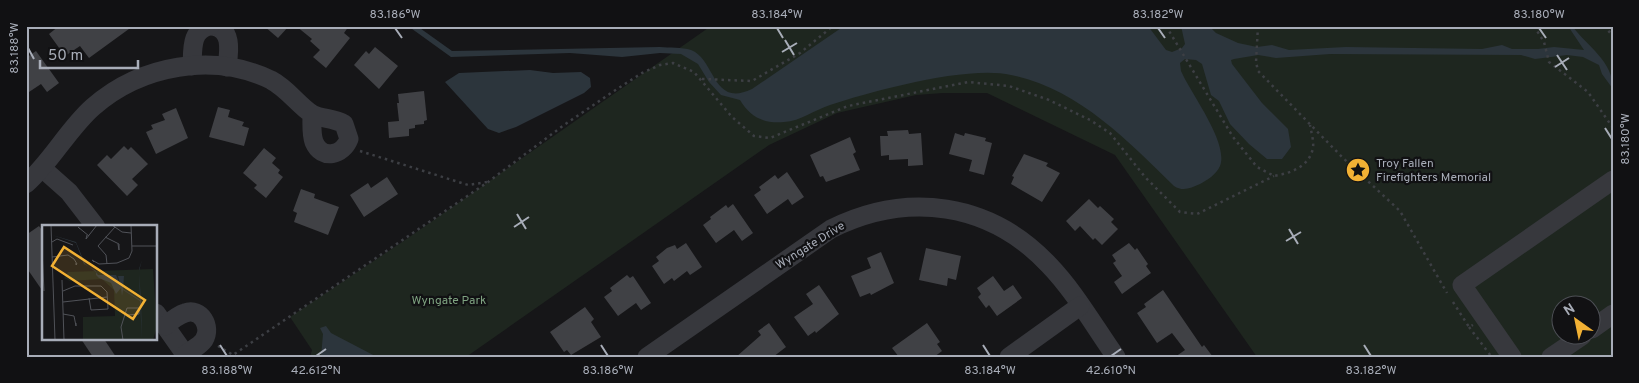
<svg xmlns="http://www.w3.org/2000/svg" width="1639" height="383" font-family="Overpass,sans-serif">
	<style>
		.green { fill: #1e261f; fill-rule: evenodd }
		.water { fill: #2c353c }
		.building { fill: #404145 }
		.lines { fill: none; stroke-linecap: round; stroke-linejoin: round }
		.path { stroke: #3d3f44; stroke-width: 2.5; stroke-dasharray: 2.5 4; stroke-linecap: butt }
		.minor { stroke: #37383d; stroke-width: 19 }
		.ticks { fill: none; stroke: #a8adb8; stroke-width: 2 }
		.labels { text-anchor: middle; stroke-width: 4.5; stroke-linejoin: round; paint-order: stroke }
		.poi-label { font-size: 12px; fill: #a8adb8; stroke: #111113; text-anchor: start }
		.street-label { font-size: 12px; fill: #a8adb8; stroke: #111113 }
		.park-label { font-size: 12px; fill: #7fa381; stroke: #111113 }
		.inset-road { fill: none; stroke: #505258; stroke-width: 1 }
		.view { fill: #f2b134; fill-opacity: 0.15; stroke: #f2b134; stroke-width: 2.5 }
		.inset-edge { fill: none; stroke: #a8adb8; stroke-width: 2.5 }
		.neatline { fill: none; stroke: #a8adb8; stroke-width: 2 }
		.ticks-label { font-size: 12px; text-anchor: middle; fill: #a8adb8 }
	</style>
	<rect width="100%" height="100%" fill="#161618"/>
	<path class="green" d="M711 26H1613V357H1257L1115 155 987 93H943L916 95 837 113 769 145 466 357H310L312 350 290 317 408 238ZM1562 306H1592V336H1562Z"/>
	<g class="water">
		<path d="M408 26H417L452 51 660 47C669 48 682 47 691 50 716 60 712 108 752 89L844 26H1148L1166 50 1172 52 1182 48 1185 44 1181 26H1209L1216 33 1238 43 1257 47 1272 45 1289 50 1346 47 1482 49 1502 45 1512 49H1538L1554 47 1584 50 1568 26H1572C1588 47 1613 61 1613 89L1602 74 1599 65 1583 57 1567 55 1535 59 1521 55 1330 54 1276 58 1258 55 1234 59 1231 60 1232 64 1262 103 1288 129 1291 147 1282 159H1267L1249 144 1230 124 1219 101 1211 95 1202 64 1196 60 1185 59 1180 63 1181 71C1191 94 1229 143 1220 166 1216 175 1207 180 1200 184 1191 188 1183 192 1174 186 1127 140 1078 89 1011 75 968 65 873 91 830 105 814 110 801 121 784 122 764 124 750 117 740 100L721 95 709 82 698 64 681 54 660 53 622 57 570 53 451 57Z"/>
		<polygon points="530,70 553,73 581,72 590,78 591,87 584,93 516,127 499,133 488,129 445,82 459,73"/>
		<polygon points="326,326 331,333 377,357 321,357 323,334 320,328"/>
	</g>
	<g class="building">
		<polygon points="59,26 133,26 89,58 80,46 65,56 49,34"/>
		<polygon points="264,26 289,26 278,38"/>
		<polygon points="296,26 349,26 344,33 350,38 326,68 313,57 320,50 310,41 312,39"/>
		<polygon points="375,47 398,66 379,89 354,65 366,51 369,54"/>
		<polygon points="36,51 59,83 47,92 41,84 26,94 26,58"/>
		<polygon points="424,91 427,120 424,121 424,124 415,125 415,128 409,129 409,136 389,138 388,122 399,121 397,103 399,103 398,94"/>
		<polygon points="218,107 230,110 228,117 244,122 242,126 249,128 244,146 209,137"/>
		<polygon points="176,108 188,138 156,154 146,132 153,129 151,125 165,120 162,114"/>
		<polygon points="908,130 909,134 921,133 923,165 908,166 908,159 889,160 889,155 881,156 880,136 888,136 887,131"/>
		<polygon points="955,133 964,136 965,133 986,138 985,141 992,143 984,175 969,171 972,160 949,154"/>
		<polygon points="850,137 856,152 853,154 860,170 826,182 823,176 820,177 810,155"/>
		<polygon points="124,146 128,150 131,147 148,164 132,179 138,185 127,196 97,165 107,155 111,159"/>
		<polygon points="264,148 276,158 272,163 280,170 278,173 283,177 266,198 254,188 257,185 243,173"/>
		<polygon points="1024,154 1048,163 1046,166 1060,173 1042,202 1011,184 1014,177 1012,176"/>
		<polygon points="787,172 804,197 792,205 788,199 767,214 754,195 761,190 759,187 775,175 778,179"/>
		<polygon points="387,177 398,194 364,217 350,195 368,183 371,188"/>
		<polygon points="301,189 315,194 314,198 339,207 328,235 294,222 297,213 293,211"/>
		<polygon points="1089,199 1098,208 1100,206 1114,219 1111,222 1118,229 1102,245 1095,238 1093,240 1080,226 1075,231 1066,221"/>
		<polygon points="733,204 753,233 742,241 734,230 716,243 703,225 711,219 710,217 726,205 728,208"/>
		<polygon points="39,226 44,233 44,293 26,267 26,235"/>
		<polygon points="686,243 702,267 690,275 687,271 674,281 672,278 664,284 652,266 659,261 656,257 667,248 675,245 677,249"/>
		<polygon points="1129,243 1135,250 1137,248 1148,264 1146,266 1151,273 1122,294 1114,282 1122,276 1113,263 1116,261 1112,255"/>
		<polygon points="926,248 961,256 956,280 948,278 947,286 919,280"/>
		<polygon points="881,252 894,283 871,295 870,293 860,297 851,276 871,268 867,258"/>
		<polygon points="627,275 630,278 633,276 651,303 641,310 636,303 618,316 604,297 612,291 610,288"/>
		<polygon points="993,276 1004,291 1013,285 1022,298 997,316 989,305 986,308 978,297 981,294 977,288"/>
		<polygon points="819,285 839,314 816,333 815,331 808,336 794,317 813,304 806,294"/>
		<polygon points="1163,290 1202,347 1204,345 1213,357 1175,357 1185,350 1172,333 1157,343 1137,313 1146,307 1144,304"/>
		<polygon points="585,307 594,319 591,322 601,337 571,355 567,350 564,352 550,332"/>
		<polygon points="769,323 786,347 773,357 736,357 761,335 758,331"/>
		<polygon points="927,323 940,342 937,344 942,351 934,357 899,357 892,348"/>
		<polygon points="81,339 104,339 116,357 93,357"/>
	</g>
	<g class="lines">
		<g class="path">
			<path d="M1166 26 1233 137 1257 167 1274 176C1291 173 1309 167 1313 148 1314 141 1311 131 1310 125"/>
			<polyline points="1258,26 1256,62 1258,71 1343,158 1400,211 1447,293"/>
			<polyline points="1534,26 1544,42 1549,62 1588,92 1613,128"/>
			<polyline points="1604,26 1613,36"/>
			<polyline points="702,79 752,81 800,53 833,26"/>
			<polyline points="360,151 468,185 487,182"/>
			<polyline points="1453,302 1469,327 1473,325"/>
			<polyline points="1469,327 1491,356"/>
			<polyline points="218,346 233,355 488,182 564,125 614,91 642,73 660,65 673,63 694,72 732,117 754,136 770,138 848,106 968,82 1009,86 1049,100 1090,120 1110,133 1145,177 1180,212 1197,214 1274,176"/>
		</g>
		<g class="minor">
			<path d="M213 26C233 29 229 52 227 67"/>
			<path d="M192 66C193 50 190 30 210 26"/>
			<polyline points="42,168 69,192 96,227"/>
			<path d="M26 184C52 161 68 129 93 107 141 65 213 52 271 80 288 89 298 105 312 114 321 119 334 118 344 124L349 139C343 155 322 161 314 142 311 133 312 123 312 114"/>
			<polyline points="156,313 187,357"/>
			<path d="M165 326C171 321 178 315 185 313 201 307 212 327 204 340 200 346 191 350 185 355"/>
			<polyline points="1592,329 1613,314"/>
			<path d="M647 357 831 229C907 191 990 202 1049 265 1075 292 1094 326 1116 357"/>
			<polyline points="1009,357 1080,306"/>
			<polyline points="1512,357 1462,285 1613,180"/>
			<polyline points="1551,357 1582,336"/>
		</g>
	</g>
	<path class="ticks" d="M395 28 402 38M777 28 783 38M1158 28 1165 38M1539 28 1546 38M785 40 794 55M28 48 34 59M782 52 797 43M1557 55 1567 70M1555 67 1569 58M1605 128 1612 139M517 214 526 229M514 227 529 217M1289 229 1298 244M1286 241 1301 232M220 345 227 356M601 345 608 356M983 345 990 356M1364 345 1371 356M316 356 326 349M1111 356 1121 349"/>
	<defs>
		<g id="sight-disc" transform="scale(1.25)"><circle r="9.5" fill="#f2b134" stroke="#111113"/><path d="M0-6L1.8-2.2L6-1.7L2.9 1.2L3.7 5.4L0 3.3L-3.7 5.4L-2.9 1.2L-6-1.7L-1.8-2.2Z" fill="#111"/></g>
	</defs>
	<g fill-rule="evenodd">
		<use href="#sight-disc" x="1358" y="170"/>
	</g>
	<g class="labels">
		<g class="poi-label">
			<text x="1376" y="167">Troy Fallen<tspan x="1376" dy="14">Firefighters Memorial</tspan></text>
		</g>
		<g class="street-label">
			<text transform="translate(810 245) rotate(-32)" y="4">Wyngate Drive</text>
		</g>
		<g class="park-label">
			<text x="449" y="304">Wyngate Park</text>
		</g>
	</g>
	<g transform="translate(42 225)">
		<rect width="115" height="115" fill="#161618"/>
		<path d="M111 44 115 102 111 115H41V92L73 91 72 65 60 54 28 56 22 53 26 47Z" fill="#1e261f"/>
		<path d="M99 0 100 35 97 46 99 76 100 115 98 76 81 65 80 71 79 63 74 69 69 58 57 53 54 50V46L42 39 34 18 10 10 34 17 43 39 54 47 56 50H74L79 62 76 51H82L81 64 98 75 97 44 100 35Z" fill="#2c353c"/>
		<path class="inset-road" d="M9 0 13 115M70 0 80 7 89 8M38 4 36 2 47 11M45 10 44 14 55 0M63 12 77 19V25L76 19M10 17 15 14 31 20M90 21H115M0 25 2 66M10 32 26 30 32 34 35 39 34 40V38M52 37 50 35 57 39 75 38 87 33 90 26 89 0M65 39 64 30 56 21 73 2M20 55 22 115M21 66 33 61H59L65 67 66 84 49 85 47 73M21 77 65 72M21 89 32 91 34 101V98M81 115 79 102 85 83H97V89L85 90"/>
		<path class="view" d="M22 22 103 75 91 94 10 41Z"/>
		<rect width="115" height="115" class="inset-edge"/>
	</g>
	<rect width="1639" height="383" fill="none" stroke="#111113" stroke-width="55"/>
	<g transform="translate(1576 320) rotate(327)"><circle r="24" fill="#111113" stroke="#4d4f55"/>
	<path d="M0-4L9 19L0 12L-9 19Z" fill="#f2b134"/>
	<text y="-8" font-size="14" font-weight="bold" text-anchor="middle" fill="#a8adb8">N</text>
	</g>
	<path d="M40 60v8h98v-8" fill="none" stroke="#a8adb8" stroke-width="2.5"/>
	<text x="48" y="60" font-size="15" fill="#a8adb8" stroke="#111113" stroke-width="4" paint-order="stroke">50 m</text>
	<rect x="28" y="28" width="1584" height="328" class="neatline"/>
	<g class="ticks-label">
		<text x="395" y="18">83.186°W</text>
		<text x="777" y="18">83.184°W</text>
		<text x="1158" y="18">83.182°W</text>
		<text x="1539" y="18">83.180°W</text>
		<text transform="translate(14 48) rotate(-90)" y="4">83.188°W</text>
		<text transform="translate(1625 139) rotate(-90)" y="4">83.180°W</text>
		<text x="227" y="374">83.188°W</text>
		<text x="316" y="374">42.612°N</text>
		<text x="608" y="374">83.186°W</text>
		<text x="990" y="374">83.184°W</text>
		<text x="1111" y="374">42.610°N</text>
		<text x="1371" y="374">83.182°W</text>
	</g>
</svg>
